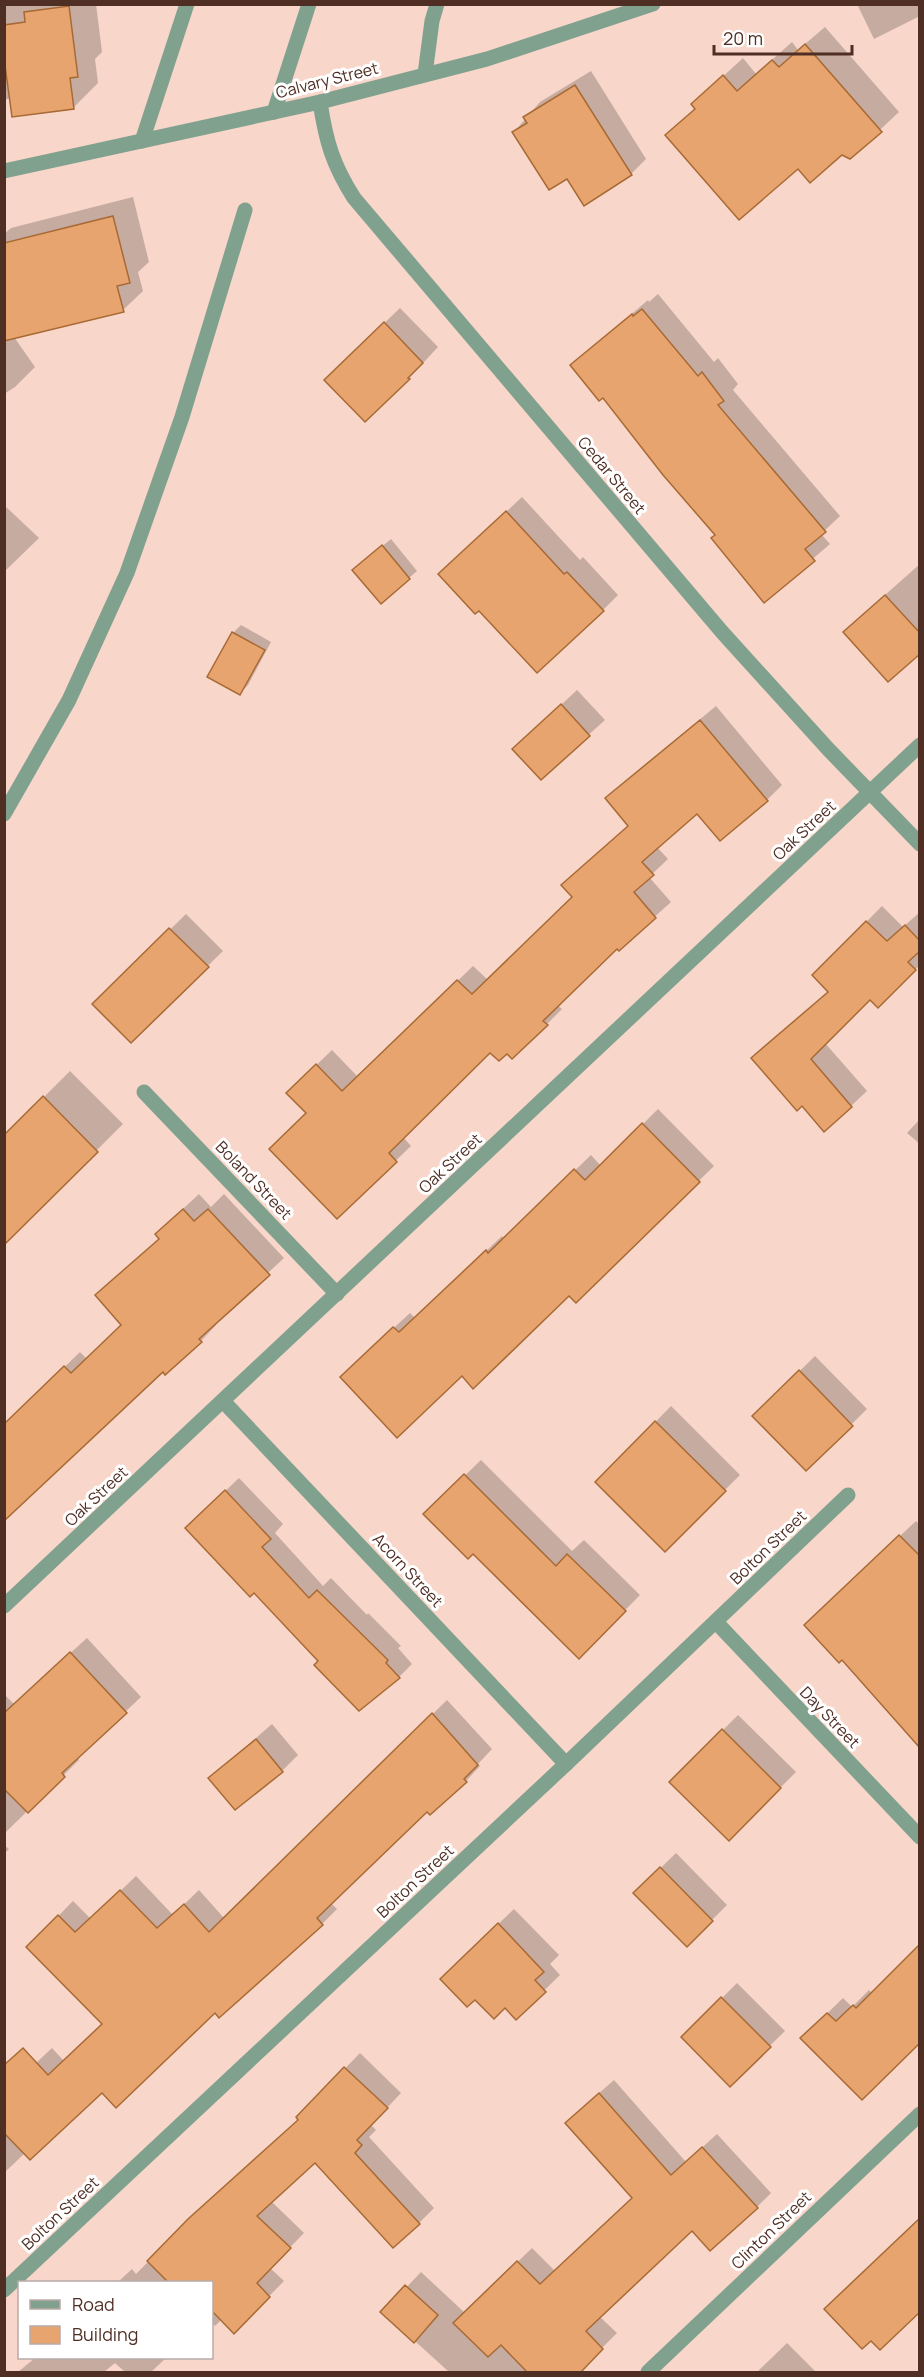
<svg xmlns="http://www.w3.org/2000/svg" width="924" height="2377" font-family="Manrope,sans-serif">
	<style>
		.shadow { fill: #0003 }
		.building { fill: #e7a46f; stroke: #a86a34; stroke-width: 1.5 }
		.lines { fill: none; stroke-linecap: round; stroke-linejoin: round }
		.service { stroke: #7fa18d; stroke-width: 15 }
		.minor { stroke: #7fa18d; stroke-width: 15 }
		.tertiary { stroke: #7fa18d; stroke-width: 15 }
		.labels { text-anchor: middle; stroke-width: 6; stroke-linejoin: round; paint-order: stroke }
		.street-label { font-size: 16px; fill: #4f2e23; stroke: #fff }
	</style>
	<rect width="100%" height="100%" fill="#f8d6ca"/>
	<g class="shadow">
		<polygon points="4,4 96,4 102,52 95,59 98,83 73,108 11,98 4,100"/>
		<polygon points="857,4 920,4 920,16 874,39"/>
		<polygon points="825,27 899,112 850,158 842,153 798,166 667,135 696,107 693,104 743,58 756,74 792,42 798,50"/>
		<polygon points="591,71 646,159 631,174 514,132 540,102"/>
		<polygon points="133,197 149,262 138,272 143,291 123,310 14,337 35,367 15,387 4,394 4,234 11,228"/>
		<polygon points="658,294 714,362 718,358 738,384 733,390 840,516 821,534 830,544 764,601 717,535 603,396 572,365 648,300 649,302"/>
		<polygon points="400,308 438,347 409,378 365,419 341,365"/>
		<polygon points="522,497 580,560 583,557 618,595 603,610 479,609 456,559"/>
		<polygon points="4,505 39,538 4,572"/>
		<polygon points="391,539 417,571 381,602 362,563"/>
		<polygon points="920,564 920,652 845,632 860,617"/>
		<polygon points="241,625 271,642 248,685 240,693 233,633"/>
		<polygon points="577,690 605,720 541,778 530,734"/>
		<polygon points="716,706 782,785 767,800 698,812 657,847 668,859 649,877 671,902 619,949 617,947 557,1005 562,1009 547,1024 507,1052 490,1051 403,1137 411,1146 337,1217 308,1113 303,1078 332,1050 358,1077 473,966 488,980 574,897 563,885 629,825 607,798 623,783"/>
		<polygon points="882,906 903,927 920,912 920,965 878,1006 870,998 825,1043 867,1091 851,1106 802,1104 753,1058 829,991 814,975"/>
		<polygon points="186,914 223,951 131,1041 94,1004"/>
		<polygon points="70,1071 123,1124 4,1243 4,1137"/>
		<polygon points="658,1109 714,1166 576,1301 569,1294 462,1374 357,1362 410,1313 415,1318 502,1236 504,1239 591,1155 601,1166"/>
		<polygon points="920,1119 920,1144 907,1133"/>
		<polygon points="199,1194 211,1207 224,1194 284,1258 214,1323 216,1325 201,1341 163,1370 93,1438 4,1426 80,1352 87,1359 123,1324 97,1295 160,1238 172,1219"/>
		<polygon points="815,1356 867,1409 806,1469 754,1416"/>
		<polygon points="671,1406 740,1475 665,1550 597,1482"/>
		<polygon points="481,1460 572,1551 584,1540 640,1595 579,1657 473,1552 425,1514"/>
		<polygon points="239,1478 283,1524 275,1533 323,1586 331,1578 367,1615 368,1613 401,1646 398,1648 412,1664 399,1677 320,1661 254,1591 201,1514"/>
		<polygon points="916,1521 920,1525 920,1585 821,1610"/>
		<polygon points="87,1638 141,1697 77,1757 79,1760 4,1834 4,1694 14,1704"/>
		<polygon points="447,1700 492,1749 478,1764 480,1766 466,1781 427,1810 331,1903 337,1909 322,1924 219,2016 215,2011 102,2091 25,2153 4,2173 4,2093 52,2048 64,2061 103,2024 28,1947 73,1901 91,1919 136,1876 173,1915 199,1890 224,1918"/>
		<polygon points="738,1715 796,1772 729,1839 671,1782"/>
		<polygon points="272,1724 298,1755 282,1771 236,1808 210,1778"/>
		<polygon points="4,1845 9,1849 4,1854"/>
		<polygon points="676,1853 727,1905 687,1945 635,1893"/>
		<polygon points="514,1909 559,1955 550,1964 560,1975 516,2018 458,1963"/>
		<polygon points="737,1983 785,2031 730,2085 683,2037"/>
		<polygon points="869,1990 920,2041 802,2038 843,1998 852,2007"/>
		<polygon points="360,2053 401,2093 371,2125 376,2130 369,2137 434,2208 419,2223 393,2246 315,2161 271,2201 304,2233 270,2268 284,2281 234,2332 222,2319 215,2326 212,2322 212,2282 118,2282 132,2269 136,2274 205,2204 300,2119 298,2117"/>
		<polygon points="614,2080 686,2162 717,2134 771,2193 757,2207 692,2229 599,2316 617,2333 578,2372 449,2372 383,2312 421,2272 465,2313 532,2248 555,2271 634,2198 581,2109"/>
		<polygon points="787,2343 816,2372 757,2372"/>
		<polygon points="35,2358 166,2358 151,2372 125,2372 115,2363 104,2372 18,2372"/>
	</g>
	<g class="building">
		<polygon points="69,6 78,77 70,78 74,109 12,117 4,58 4,25 25,22 24,12"/>
		<polygon points="805,44 882,132 850,159 842,155 810,183 798,169 739,220 665,135 695,109 691,104 723,75 737,91 772,60 779,67"/>
		<polygon points="575,85 632,175 584,206 567,179 549,190 512,132 527,123 523,117"/>
		<polygon points="113,216 130,283 117,286 124,312 4,341 4,243"/>
		<polygon points="642,309 698,376 702,372 724,401 718,405 826,532 805,549 815,561 764,603 711,538 715,535 663,475 603,398 599,401 570,365 632,314 633,316"/>
		<polygon points="384,322 423,363 408,378 410,379 365,422 324,380"/>
		<polygon points="506,511 564,574 567,572 604,611 537,673 479,611 475,614 438,574"/>
		<polygon points="382,545 410,579 381,604 352,570"/>
		<polygon points="885,595 920,633 920,654 888,682 843,632"/>
		<polygon points="232,632 265,650 240,695 207,677"/>
		<polygon points="561,704 590,736 541,780 512,749"/>
		<polygon points="700,720 768,801 720,841 697,814 642,862 654,875 634,892 656,918 619,951 617,949 543,1021 548,1025 512,1059 507,1054 499,1061 490,1053 389,1153 397,1162 337,1219 269,1149 306,1113 286,1093 316,1064 342,1091 457,980 472,994 572,897 561,885 628,826 605,798"/>
		<polygon points="866,921 887,941 905,925 920,941 920,951 908,962 916,970 878,1008 870,1000 811,1059 852,1107 824,1132 802,1106 797,1111 751,1058 828,992 812,975"/>
		<polygon points="169,928 209,967 131,1043 92,1004"/>
		<polygon points="43,1096 98,1152 4,1245 4,1135"/>
		<polygon points="642,1123 700,1182 576,1303 569,1296 473,1389 462,1376 397,1438 340,1377 393,1327 399,1332 486,1250 488,1253 574,1169 585,1180"/>
		<polygon points="183,1209 194,1221 208,1209 270,1275 199,1339 202,1342 165,1375 163,1372 4,1521 4,1424 64,1366 71,1373 121,1325 95,1295 159,1239 155,1234"/>
		<polygon points="799,1370 853,1426 806,1471 752,1416"/>
		<polygon points="655,1421 726,1491 665,1552 595,1482"/>
		<polygon points="464,1474 556,1566 567,1554 626,1611 579,1659 473,1554 468,1559 423,1514"/>
		<polygon points="225,1490 271,1539 262,1547 309,1598 317,1590 388,1660 386,1663 400,1678 359,1711 314,1665 318,1661 254,1593 250,1597 185,1528"/>
		<polygon points="899,1535 920,1556 920,1748 842,1660 839,1663 804,1625"/>
		<polygon points="70,1652 127,1713 62,1773 65,1777 28,1813 4,1789 4,1713"/>
		<polygon points="432,1713 478,1765 464,1779 467,1782 430,1815 427,1812 317,1918 323,1925 219,2018 215,2013 116,2108 102,2093 30,2160 4,2133 4,2065 23,2048 48,2075 102,2024 26,1947 58,1915 75,1932 120,1890 157,1928 184,1904 209,1932"/>
		<polygon points="722,1729 781,1788 729,1841 669,1782"/>
		<polygon points="256,1739 283,1772 235,1810 208,1778"/>
		<polygon points="660,1867 713,1921 687,1947 633,1893"/>
		<polygon points="498,1923 544,1972 535,1980 546,1992 516,2020 505,2008 494,2019 475,2000 467,2007 440,1979"/>
		<polygon points="920,1944 920,2043 862,2100 800,2038 827,2013 836,2021 853,2005 856,2008"/>
		<polygon points="721,1997 771,2047 730,2087 681,2037"/>
		<polygon points="344,2067 388,2108 357,2140 362,2145 355,2153 420,2224 393,2248 315,2163 257,2216 291,2248 257,2283 270,2297 234,2334 212,2311 212,2283 169,2283 147,2261 188,2219 298,2120 296,2117"/>
		<polygon points="599,2093 671,2175 702,2147 758,2208 710,2251 692,2231 586,2331 603,2349 580,2373 528,2373 501,2345 488,2357 453,2323 517,2261 540,2284 632,2198 565,2123"/>
		<polygon points="920,2218 920,2312 880,2350 871,2341 862,2349 824,2309"/>
		<polygon points="405,2285 438,2315 414,2343 380,2312"/>
	</g>
	<g class="lines">
		<g class="service">
			<polyline points="425,74 432,21 437,4"/>
			<polyline points="274,112 309,4"/>
			<polyline points="142,141 187,4"/>
			<polyline points="4,814 69,700 127,573 182,417 245,210"/>
		</g>
		<g class="minor">
			<path d="M320 102C326 142 333 165 354 198L722 632 829 750 920 844"/>
			<polyline points="144,1092 337,1294"/>
			<polyline points="223,1401 566,1764"/>
			<polyline points="4,1606 920,745"/>
			<polyline points="716,1622 920,1837"/>
			<polyline points="4,2290 566,1764 848,1495"/>
			<polyline points="648,2372 920,2114"/>
		</g>
		<polyline class="tertiary" points="4,171 320,102 487,59 653,4"/>
	</g>
	<g class="labels">
		<g class="street-label">
			<text transform="translate(327 80) rotate(-14)" y="6">Calvary Street</text>
			<text transform="translate(612 475) rotate(50)" y="6">Cedar Street</text>
			<text transform="translate(804 830) rotate(-43)" y="6">Oak Street</text>
			<text transform="translate(450 1163) rotate(-43)" y="6">Oak Street</text>
			<text transform="translate(254 1180) rotate(46)" y="6">Boland Street</text>
			<text transform="translate(96 1496) rotate(-43)" y="6">Oak Street</text>
			<text transform="translate(768 1547) rotate(-44)" y="6">Bolton Street</text>
			<text transform="translate(408 1570) rotate(47)" y="6">Acorn Street</text>
			<text transform="translate(830 1717) rotate(46)" y="6">Day Street</text>
			<text transform="translate(415 1881) rotate(-43)" y="6">Bolton Street</text>
			<text transform="translate(60 2213) rotate(-43)" y="6">Bolton Street</text>
			<text transform="translate(771 2230) rotate(-44)" y="6">Clinton Street</text>
		</g>
	</g>
	<rect width="924" height="2377" fill="none" stroke="#4f2e23" stroke-width="12"/>
	<rect x="18" y="2281" width="195" height="78" fill="#ffffff" stroke="#b9aba7" stroke-width="1.5"/>
	<rect x="30" y="2300" width="30" height="9" fill="#7fa18d" stroke="#b9aba7" stroke-width="1.5"/>
	<text x="72" y="2311" font-size="18" fill="#4f2e23">Road</text>
	<rect x="30" y="2326" width="30" height="18" fill="#e7a46f" stroke="#b9aba7" stroke-width="1.5"/>
	<text x="72" y="2341" font-size="18" fill="#4f2e23">Building</text>
	<path d="M714 45v9h138v-9" fill="none" stroke="#4f2e23" stroke-width="3"/>
	<text x="723" y="45" font-size="18" fill="#4f2e23" stroke="#ffffff" stroke-width="4.5" paint-order="stroke">20 m</text>
</svg>
